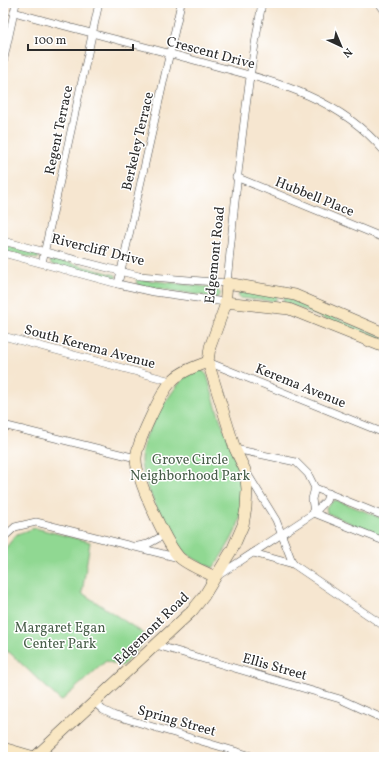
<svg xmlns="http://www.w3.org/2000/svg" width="387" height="760" font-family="Vollkorn,serif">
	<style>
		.green { fill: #90d892; stroke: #5e825e }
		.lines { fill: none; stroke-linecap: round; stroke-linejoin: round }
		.street-casing { stroke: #494744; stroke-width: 8 }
		.secondary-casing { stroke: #494744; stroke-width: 12 }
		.street { stroke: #fff; stroke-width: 7 }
		.secondary { stroke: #f9e7c3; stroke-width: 11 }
		.labels { text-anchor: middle; stroke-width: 3; stroke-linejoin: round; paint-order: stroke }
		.street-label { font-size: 14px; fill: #2b2b2b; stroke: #fff }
		.park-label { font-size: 14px; fill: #495f4a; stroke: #fff }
	</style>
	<rect width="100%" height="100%" fill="#fff"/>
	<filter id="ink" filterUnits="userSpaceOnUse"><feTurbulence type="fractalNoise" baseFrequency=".025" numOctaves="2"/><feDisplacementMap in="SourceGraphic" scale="8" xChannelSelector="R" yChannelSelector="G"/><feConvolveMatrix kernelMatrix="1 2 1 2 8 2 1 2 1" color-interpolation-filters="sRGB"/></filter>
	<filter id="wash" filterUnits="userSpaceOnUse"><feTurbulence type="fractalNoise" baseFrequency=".012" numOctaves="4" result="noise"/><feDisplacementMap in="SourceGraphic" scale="16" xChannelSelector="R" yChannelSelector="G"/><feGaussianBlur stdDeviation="0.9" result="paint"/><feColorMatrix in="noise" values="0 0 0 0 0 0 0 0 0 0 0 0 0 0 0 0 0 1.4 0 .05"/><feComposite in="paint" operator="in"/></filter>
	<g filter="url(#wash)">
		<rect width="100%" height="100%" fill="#f6e6d0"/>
		<g class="green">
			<polygon points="3,245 37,254 39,256 38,259 3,251"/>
			<polygon points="52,258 116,275 116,278 113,280 53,265 50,262"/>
			<polygon points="139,279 216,288 221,294 217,298 138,285 136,280"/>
			<polygon points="240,291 276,293 277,296 276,300 273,301 240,298 238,296"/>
			<polygon points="284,297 384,337 384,343 284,302 283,300"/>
			<path d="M196 371H203L207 375C211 388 214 402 219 416 230 447 248 480 241 514 237 534 224 552 213 568 203 563 192 559 184 551 169 536 142 483 141 462 141 441 154 417 166 401 175 389 182 376 196 371Z"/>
			<polygon points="336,500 384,519 384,538 327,513 326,507 333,501"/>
			<polygon points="35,528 90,542 82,593 149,637 122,666 106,661 61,701 9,652 3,651 3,551 17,534"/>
		</g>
	</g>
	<g filter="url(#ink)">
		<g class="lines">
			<g class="street-casing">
				<g id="street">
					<polyline points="379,3 384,10"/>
					<path d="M14 12C73 29 132 43 190 59 261 79 334 91 384 151"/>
					<polyline points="3,63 16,3"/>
					<polyline points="236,177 384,238"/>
					<path d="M3 241 139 276 227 283C236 189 245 96 262 3"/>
					<polyline points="3,253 118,284 154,292 225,302"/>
					<polyline points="42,263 99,3"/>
					<polyline points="118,284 181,3"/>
					<polyline points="3,336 171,381"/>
					<polyline points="208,362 384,433"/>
					<polyline points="3,425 136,458"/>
					<polyline points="235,449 296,462 308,474 315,488 384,516"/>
					<polyline points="247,473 276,520 293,564"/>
					<polyline points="329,493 326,501 314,513 384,541"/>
					<polyline points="3,538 15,527 36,522 179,558"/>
					<polyline points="138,546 148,544 166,534"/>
					<polyline points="253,553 293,564 384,626"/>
					<polyline points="219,575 314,513 312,499 315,488"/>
					<polyline points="156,645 340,699 384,719"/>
					<polyline points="94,702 103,710 113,715 255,757"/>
				</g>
			</g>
			<g class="secondary-casing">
				<g id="secondary">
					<polyline points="225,302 289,309 384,347"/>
					<path d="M208 362C196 366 179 372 171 382 161 393 136 444 136 459 136 479 165 540 178 556 184 564 206 572 215 577"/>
					<polyline points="3,748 34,757"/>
					<polyline points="35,757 192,611 204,596 233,548 243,525 246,508 247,489 245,470 235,449 208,362 210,347 225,306 227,283 295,295 384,333"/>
				</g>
			</g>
			<use href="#street" class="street"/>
			<use href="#secondary" class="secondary"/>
		</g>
	</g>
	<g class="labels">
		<g class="street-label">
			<text transform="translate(211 52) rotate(15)" y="5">Crescent Drive</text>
			<text transform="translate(58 130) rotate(-78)" y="5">Regent Terrace</text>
			<text transform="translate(137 141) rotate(-77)" y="5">Berkeley Terrace</text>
			<text transform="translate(315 196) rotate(22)" y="5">Hubbell Place</text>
			<text transform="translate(98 249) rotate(14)" y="5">Rivercliff Drive</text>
			<text transform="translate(214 255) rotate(-84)" y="5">Edgemont Road</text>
			<text transform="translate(90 346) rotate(15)" y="5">South Kerema Avenue</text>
			<text transform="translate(301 385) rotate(22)" y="5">Kerema Avenue</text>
			<text transform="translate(151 628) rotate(-44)" y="5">Edgemont Road</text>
			<text transform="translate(275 666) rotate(16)" y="5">Ellis Street</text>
			<text transform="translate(177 720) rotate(16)" y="5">Spring Street</text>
		</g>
		<g class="park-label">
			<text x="190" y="464">Grove Circle<tspan x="190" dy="16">Neighborhood Park</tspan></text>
			<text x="60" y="632">Margaret Egan<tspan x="60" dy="16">Center Park</tspan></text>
		</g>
	</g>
	<rect width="387" height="760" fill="none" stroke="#fff" stroke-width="16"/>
	<g transform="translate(341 46) rotate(136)" stroke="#ffffff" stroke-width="3" paint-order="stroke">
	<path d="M0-3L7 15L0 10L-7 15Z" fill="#2b2b2b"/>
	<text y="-6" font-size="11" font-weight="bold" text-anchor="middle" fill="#2b2b2b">N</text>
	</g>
	<path d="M28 44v6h105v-6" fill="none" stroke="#2b2b2b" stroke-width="2"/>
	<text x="34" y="44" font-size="12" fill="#2b2b2b" stroke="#ffffff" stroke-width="3" paint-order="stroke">100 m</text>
</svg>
